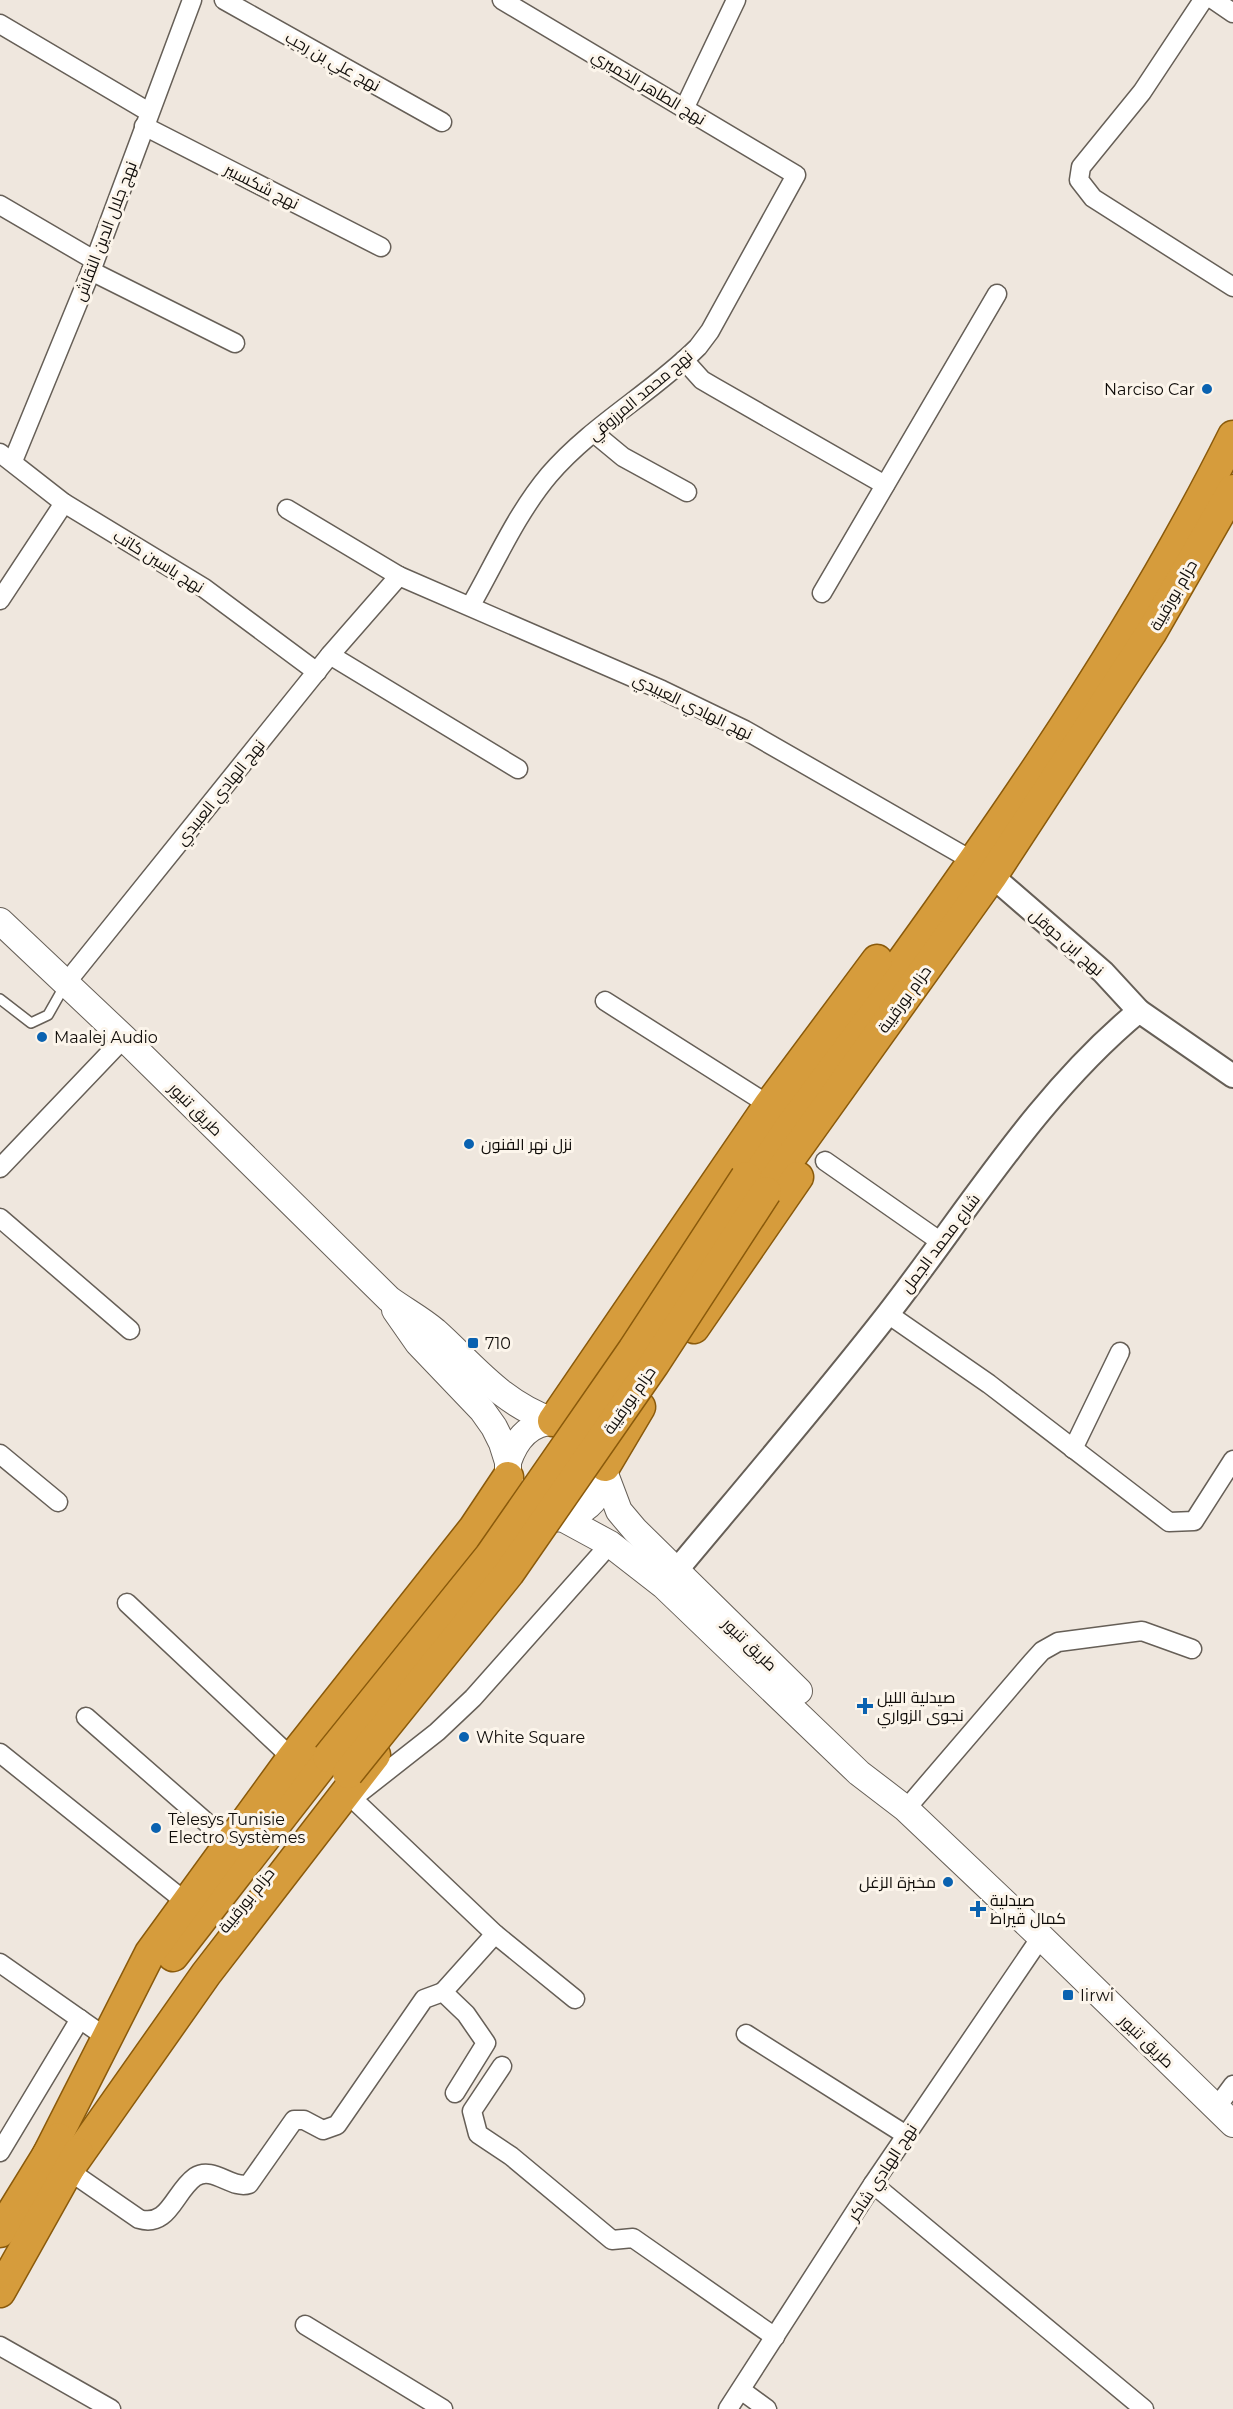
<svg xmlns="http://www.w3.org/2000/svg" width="1233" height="2409" font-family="Montserrat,Cairo,sans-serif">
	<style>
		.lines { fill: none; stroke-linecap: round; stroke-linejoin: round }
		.service-casing { stroke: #665f57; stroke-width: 12 }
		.minor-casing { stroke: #665f57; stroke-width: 21 }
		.tertiary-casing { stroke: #665f57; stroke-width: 26 }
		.secondary-casing { stroke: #665f57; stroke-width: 28 }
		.trunk-casing { stroke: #8a5a0b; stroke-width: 33 }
		.service { stroke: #fff; stroke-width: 9 }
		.minor { stroke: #fff; stroke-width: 18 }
		.tertiary { stroke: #fff; stroke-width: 22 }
		.secondary { stroke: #fff; stroke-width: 26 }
		.trunk { stroke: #d69c3c; stroke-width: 30 }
		.trunk-bridge-casing { stroke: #8a5a0b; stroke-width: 33; stroke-linecap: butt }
		.trunk-bridge { stroke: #d69c3c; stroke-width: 30 }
		.poi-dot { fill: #0a62b0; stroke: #fcf5eb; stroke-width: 2 }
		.labels { text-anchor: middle; stroke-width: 6; stroke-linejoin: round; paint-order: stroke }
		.street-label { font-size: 16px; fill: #100d0a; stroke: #fcf5eb }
		.poi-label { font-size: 16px; fill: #100d0a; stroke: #fcf5eb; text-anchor: start }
	</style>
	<rect width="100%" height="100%" fill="#efe7de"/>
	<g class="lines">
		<g class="service-casing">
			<polyline id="service" points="0,999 31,1023 48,1015 65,985"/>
		</g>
		<g class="minor-casing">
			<g id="minor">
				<polyline points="224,0 442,122"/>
				<polyline points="1203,0 1142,92 1081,167 1079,180 1093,198 1233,287"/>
				<polyline points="1214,0 1233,13"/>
				<polyline points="0,24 149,112"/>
				<polyline points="684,109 736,0"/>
				<polyline points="144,126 381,247"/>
				<polyline points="0,205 94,260"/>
				<polyline points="91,271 235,343"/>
				<polyline points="684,360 702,380 714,387 885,485"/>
				<polyline points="594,433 623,457 687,492"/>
				<polyline points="0,453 64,503 204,588 317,672"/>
				<polyline points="13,461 91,271 192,0"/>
				<polyline points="287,509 399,576"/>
				<polyline points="822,593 997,294"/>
				<polyline points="0,600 64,503"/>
				<path d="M471 605C496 561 517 513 549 475 592 425 652 393 698 347L710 331 796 175 502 0"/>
				<polyline points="330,655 518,769"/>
				<polyline points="66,983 330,655 399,576 662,690 745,730 973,861"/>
				<polyline points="605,1001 769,1105"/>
				<polyline points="825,1161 941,1242"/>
				<polyline points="0,1168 124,1038"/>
				<polyline points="0,1218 130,1330"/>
				<polyline points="888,1314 989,1384 1169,1522 1194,1521 1233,1460"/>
				<polyline points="1073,1449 1120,1352"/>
				<polyline points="0,1454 58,1502"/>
				<polyline points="127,1603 292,1758"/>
				<polyline points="86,1717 230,1843"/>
				<polyline points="0,1753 187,1903"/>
				<polyline points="353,1798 437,1732 473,1698 610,1544"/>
				<polyline points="353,1799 495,1934 575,1999"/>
				<polyline points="906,1809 1032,1662 1042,1651 1058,1642 1142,1631 1192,1649"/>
				<polyline points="0,1963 107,2038"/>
				<polyline points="443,1992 495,1934"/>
				<polyline points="746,2034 906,2135"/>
				<polyline points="502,2066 472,2111 478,2134 511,2156 612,2240 633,2238 775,2337"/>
				<polyline points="1216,2108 1233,2085"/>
				<polyline points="0,2152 80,2019"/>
				<path d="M68 2170 139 2219C169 2228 174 2192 195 2177 213 2165 232 2190 249 2184L294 2120H304L323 2130 337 2125 424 1999 443 1992 466 2014 486 2043 455 2093"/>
				<polyline points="873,2184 1144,2409"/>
				<polyline points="305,2325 443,2409"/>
				<polyline points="0,2346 111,2409"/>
				<polyline points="741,2390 767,2409"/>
				<polyline points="728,2409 873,2184 1041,1937"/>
			</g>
		</g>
		<g class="tertiary-casing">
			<g id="tertiary">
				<polyline points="992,876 1103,972 1139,1011"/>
				<path d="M676 1571C747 1486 819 1402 887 1315 968 1211 1037 1095 1139 1011L1233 1076"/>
			</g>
		</g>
		<g class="secondary-casing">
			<g id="secondary">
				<path d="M0 921 124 1038 389 1299C404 1310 421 1319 435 1331 474 1366 501 1403 553 1421"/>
				<polyline points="395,1310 418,1343 482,1410 494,1427 502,1443 508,1462 508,1477 515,1496"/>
				<path d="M508 1462C516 1438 533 1419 560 1422"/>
				<polyline points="605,1474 619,1511 635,1530 799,1691"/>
				<path d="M552 1519C591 1518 616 1483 599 1447"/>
				<polyline points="564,1519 610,1544 664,1586 859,1773 906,1809 1041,1937 1233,2124"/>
			</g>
		</g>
		<g class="trunk-casing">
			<g id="trunk">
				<path d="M746 1177C918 937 1101 701 1233 436"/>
				<polyline points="766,1192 992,876 1151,633 1233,490"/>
				<polyline points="694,1328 798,1177"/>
				<polyline points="553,1421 769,1105 877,960"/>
				<polyline points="605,1466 640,1407"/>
				<polyline points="173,1956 328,1757"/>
				<polyline points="47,2156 150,1953 292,1758 474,1528 508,1477"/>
				<polyline points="68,2170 206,1974 375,1755"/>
				<polyline points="0,2232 58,2138"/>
				<polyline points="0,2292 78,2153"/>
			</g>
		</g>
		<use href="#service" class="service"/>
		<use href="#minor" class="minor"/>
		<use href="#tertiary" class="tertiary"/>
		<use href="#secondary" class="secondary"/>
		<use href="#trunk" class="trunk"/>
		<g class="trunk-bridge-casing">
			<g id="trunk-bridge">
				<polyline points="328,1757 490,1556 633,1350 746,1177"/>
				<polyline points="348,1773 509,1573 654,1364 766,1192"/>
			</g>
		</g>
		<use href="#trunk-bridge" class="trunk-bridge"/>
	</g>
	<g class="poi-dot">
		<circle cx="1207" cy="389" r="6"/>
		<circle cx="42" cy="1037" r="6"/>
		<circle cx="469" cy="1144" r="6"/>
		<rect x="467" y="1337" width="12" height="12" rx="3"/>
		<path d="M862 1697h6v6h6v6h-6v6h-6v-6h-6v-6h6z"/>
		<circle cx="464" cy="1737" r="6"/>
		<circle cx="156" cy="1828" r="6"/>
		<circle cx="948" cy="1882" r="6"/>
		<path d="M975 1900h6v6h6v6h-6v6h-6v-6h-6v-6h6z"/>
		<rect x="1062" y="1989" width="12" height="12" rx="3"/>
	</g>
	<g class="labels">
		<g class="street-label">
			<text transform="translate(333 61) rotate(29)" y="6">نهج علي بن رجب</text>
			<text transform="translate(649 87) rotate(31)" y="6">نهج الطاهر الخميري</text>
			<text transform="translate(262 186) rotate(27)" y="6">نهج شكسبير</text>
			<text transform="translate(105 231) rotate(-69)" y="6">نهج جلال الدين النقاش</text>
			<text transform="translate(640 395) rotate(-40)" y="6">نهج محمد المرزوقي</text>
			<text transform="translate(159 561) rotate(32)" y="6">نهج ياسين كاتب</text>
			<text transform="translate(1173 595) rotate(-60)" y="6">حزام بورقيبة</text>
			<text transform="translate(693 706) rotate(26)" y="6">نهج الهادي العبيدي</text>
			<text transform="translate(220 792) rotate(-51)" y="6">نهج الهادي العبيدي</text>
			<text transform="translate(1067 942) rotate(41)" y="6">نهج ابن حوقل</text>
			<text transform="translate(904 999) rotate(-54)" y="6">حزام بورقيبة</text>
			<text transform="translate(196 1109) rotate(45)" y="6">طريق تنيور</text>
			<text transform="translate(940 1243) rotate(-53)" y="6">شارع محمد الجمل</text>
			<text transform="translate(629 1400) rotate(-55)" y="6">حزام بورقيبة</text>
			<text transform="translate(750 1644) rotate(44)" y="6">طريق تنيور</text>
			<text transform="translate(246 1900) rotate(-51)" y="6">حزام بورقيبة</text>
			<text transform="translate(1147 2041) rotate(44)" y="6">طريق تنيور</text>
			<text transform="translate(882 2172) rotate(-57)" y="6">نهج الهادي شاكر</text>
		</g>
		<g class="poi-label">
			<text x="1195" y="395" text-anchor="end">Narciso Car</text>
			<text x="54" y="1043">Maalej Audio</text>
			<text x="481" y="1150">نزل نهر الفنون</text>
			<text x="485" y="1349">710</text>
			<text x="877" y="1703">صيدلية الليل<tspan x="877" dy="18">نجوى الزواري</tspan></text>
			<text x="476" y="1743">White Square</text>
			<text x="168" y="1825">Telesys Tunisie<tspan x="168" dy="18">Electro Systèmes</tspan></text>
			<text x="936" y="1888" text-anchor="end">مخبزة الزغل</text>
			<text x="990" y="1906">صيدلية<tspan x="990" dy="18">كمال قيراط</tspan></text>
			<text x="1080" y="2001">Iirwi</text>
		</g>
	</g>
</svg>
